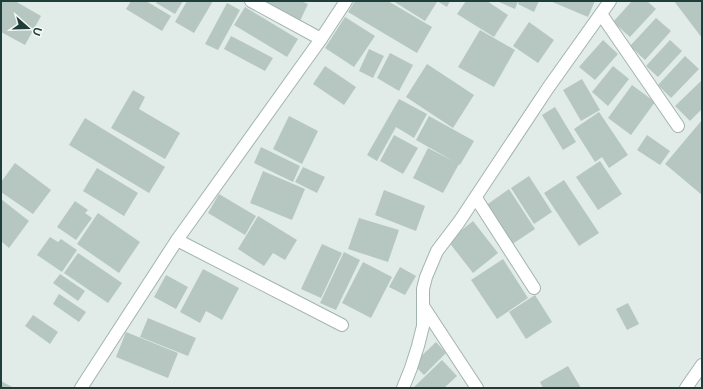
<svg xmlns="http://www.w3.org/2000/svg" width="703" height="389" font-family="Raleway,sans-serif">
	<style>
		.building { fill: #b6c7c1 }
		.lines { fill: none; stroke-linecap: round; stroke-linejoin: round }
		.minor-casing { stroke: #a3b4b0; stroke-width: 14 }
		.minor { stroke: #fff; stroke-width: 12 }
	</style>
	<rect width="100%" height="100%" fill="#e1ece8"/>
	<g class="building">
		<polygon points="1,1 15,1 41,16 25,45 1,32"/>
		<polygon points="131,1 146,1 171,16 162,31 126,9"/>
		<polygon points="157,1 183,1 175,14 156,3"/>
		<polygon points="187,1 213,1 194,33 175,22"/>
		<polygon points="255,1 301,1 308,4 299,23"/>
		<polygon points="355,1 388,1 432,27 417,53 348,12"/>
		<polygon points="393,1 435,1 437,2 425,21"/>
		<polygon points="437,1 450,1 447,7"/>
		<polygon points="466,1 487,1 508,15 494,37 457,14"/>
		<polygon points="497,1 518,1 515,9"/>
		<polygon points="519,1 539,1 534,12 518,4"/>
		<polygon points="550,1 595,1 588,17"/>
		<polygon points="632,1 647,1 656,9 630,37 613,22"/>
		<polygon points="674,1 702,1 702,38"/>
		<polygon points="227,3 240,10 218,50 205,44"/>
		<polygon points="245,7 298,39 287,57 234,25"/>
		<polygon points="345,17 375,36 354,67 325,48"/>
		<polygon points="656,18 671,31 645,60 630,46"/>
		<polygon points="529,22 554,40 538,63 513,46"/>
		<polygon points="480,30 515,50 494,87 458,67"/>
		<polygon points="231,36 273,58 265,71 224,49"/>
		<polygon points="603,40 618,54 595,80 579,67"/>
		<polygon points="670,40 682,51 658,77 646,66"/>
		<polygon points="369,49 384,56 373,78 359,71"/>
		<polygon points="390,53 413,65 399,91 377,78"/>
		<polygon points="685,56 699,69 671,98 658,85"/>
		<polygon points="427,64 474,95 453,128 406,97"/>
		<polygon points="325,66 356,87 344,105 313,84"/>
		<polygon points="613,66 629,79 608,106 592,92"/>
		<polygon points="582,79 600,110 581,121 563,90"/>
		<polygon points="701,81 702,82 702,109 690,121 675,106"/>
		<polygon points="632,85 655,102 631,135 608,118"/>
		<polygon points="133,90 145,97 139,109 180,133 165,159 111,128"/>
		<polygon points="399,99 427,114 414,138 396,127 377,161 367,155"/>
		<polygon points="555,107 576,142 563,150 542,115"/>
		<polygon points="599,112 628,155 609,168 602,157 595,162 574,129"/>
		<polygon points="289,116 318,131 302,164 273,149"/>
		<polygon points="429,116 474,141 460,165 459,164 443,193 413,178 428,148 455,162 416,140"/>
		<polygon points="85,118 165,167 149,193 69,145"/>
		<polygon points="702,120 702,195 665,164"/>
		<polygon points="394,135 418,148 403,174 380,161"/>
		<polygon points="647,135 670,151 660,165 637,150"/>
		<polygon points="261,147 300,166 293,182 254,163"/>
		<polygon points="600,161 622,194 598,210 576,177"/>
		<polygon points="15,163 51,190 33,214 1,192 1,182"/>
		<polygon points="303,167 325,177 317,193 295,182"/>
		<polygon points="97,168 138,193 124,216 83,191"/>
		<polygon points="263,171 305,189 292,220 250,203"/>
		<polygon points="529,176 552,212 534,224 511,188"/>
		<polygon points="564,180 599,233 579,246 544,193"/>
		<polygon points="509,189 535,229 511,245 485,206"/>
		<polygon points="384,190 425,206 416,231 375,215"/>
		<polygon points="219,194 256,216 245,235 208,213"/>
		<polygon points="1,199 29,221 9,248 1,241"/>
		<polygon points="75,201 88,210 85,213 92,218 76,240 57,227"/>
		<polygon points="98,213 140,242 119,273 77,244"/>
		<polygon points="258,216 297,240 285,260 273,253 264,266 238,249"/>
		<polygon points="359,218 399,230 388,262 348,249"/>
		<polygon points="473,221 498,253 473,273 448,241"/>
		<polygon points="50,237 58,242 61,239 77,250 62,272 37,255"/>
		<polygon points="322,244 342,253 321,298 301,289"/>
		<polygon points="344,252 360,260 336,310 320,303"/>
		<polygon points="78,253 122,283 108,303 64,273"/>
		<polygon points="503,259 528,298 497,319 471,280"/>
		<polygon points="363,262 392,277 371,318 342,303"/>
		<polygon points="400,267 416,276 405,295 389,287"/>
		<polygon points="203,269 239,288 222,320 206,311 200,323 180,312"/>
		<polygon points="60,274 85,291 78,301 53,283"/>
		<polygon points="166,275 188,287 176,309 154,297"/>
		<polygon points="59,294 86,312 79,322 53,304"/>
		<polygon points="535,295 552,322 526,339 509,312"/>
		<polygon points="628,303 639,324 627,330 616,309"/>
		<polygon points="33,315 58,332 50,344 25,326"/>
		<polygon points="148,318 196,338 188,356 140,337"/>
		<polygon points="126,332 178,353 168,378 116,357"/>
		<polygon points="436,342 446,353 424,375 413,364"/>
		<polygon points="442,360 457,376 444,388 413,388"/>
		<polygon points="568,366 581,388 543,388 540,382"/>
		<polygon points="1,381 14,388 1,388"/>
	</g>
	<g class="lines">
		<g class="minor-casing">
			<g id="minor">
				<polyline points="251,1 321,39"/>
				<polyline points="601,14 678,126"/>
				<polyline points="476,198 534,288"/>
				<polyline points="177,240 342,325"/>
				<polyline points="423,306 477,388"/>
				<polyline points="81,388 177,240 321,39 346,1"/>
				<polyline points="403,388 411,368 418,346 423,326 423,289 426,277 437,251 459,222 548,88 610,1"/>
				<polyline points="686,388 702,365"/>
			</g>
		</g>
		<use href="#minor" class="minor"/>
	</g>
	<rect width="703" height="389" fill="none" stroke="#203e39" stroke-width="4"/>
	<g transform="translate(28 28) rotate(110)" stroke="#f2f9f6" stroke-width="3" paint-order="stroke">
	<path d="M0-3L7 15L0 10L-7 15Z" fill="#203e39"/>
	<text y="-6" font-size="11" font-weight="bold" text-anchor="middle" fill="#203e39">U</text>
	</g>
</svg>
